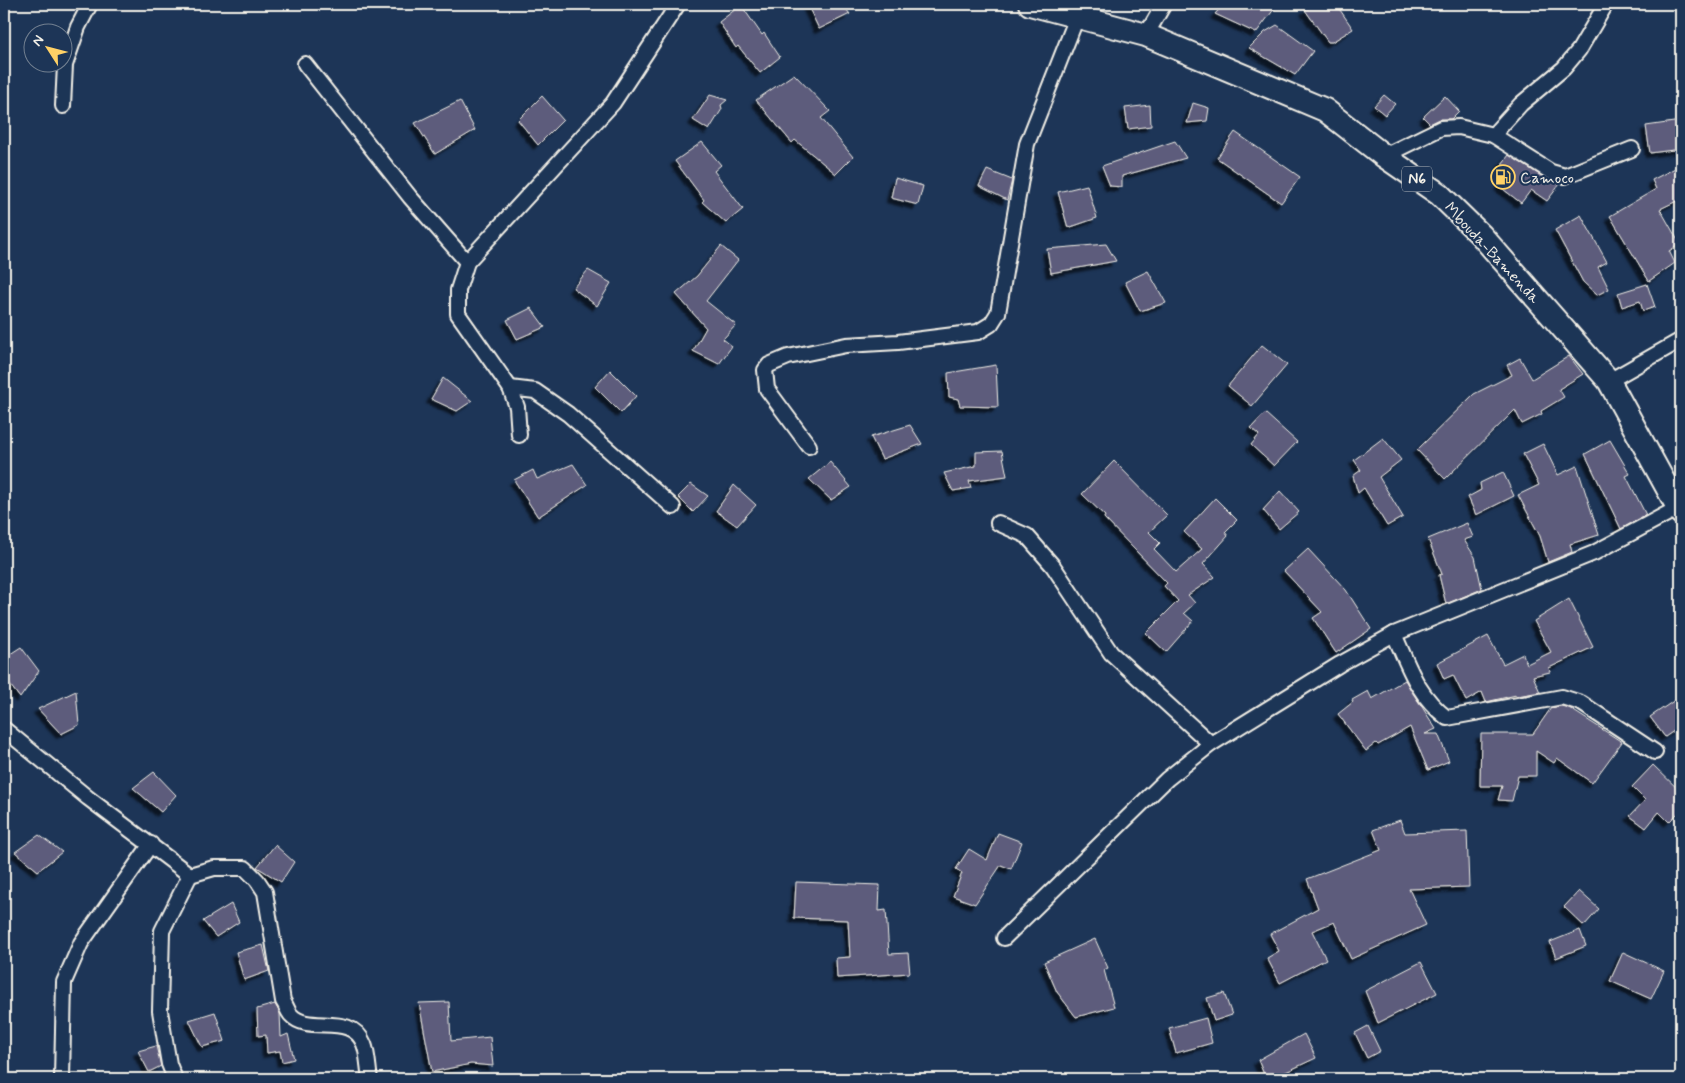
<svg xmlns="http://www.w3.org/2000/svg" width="1685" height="1083" font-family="Mynerve,sans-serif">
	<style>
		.building { fill: #5d5c7c; stroke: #f4f1e8; filter: url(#shadow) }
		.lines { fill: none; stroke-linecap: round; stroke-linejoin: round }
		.minor-casing { stroke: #f4f1e8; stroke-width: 18 }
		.trunk-casing { stroke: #f4f1e8; stroke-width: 26 }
		.minor { stroke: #1d3557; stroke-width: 14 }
		.trunk { stroke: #1d3557; stroke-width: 22 }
		.labels { text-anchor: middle; stroke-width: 4.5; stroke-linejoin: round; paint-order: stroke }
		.shield { fill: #1d3557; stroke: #b4b9bc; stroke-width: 1 }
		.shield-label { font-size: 15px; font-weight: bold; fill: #f4f1e8 }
		.poi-label { font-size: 16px; fill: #f4f1e8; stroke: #1d3557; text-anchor: start }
		.street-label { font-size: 16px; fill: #f4f1e8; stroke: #1d3557 }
	</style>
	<defs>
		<filter id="shadow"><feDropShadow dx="-4.5" dy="4.5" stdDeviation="1" flood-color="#0009"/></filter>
	</defs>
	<rect width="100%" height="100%" fill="#1d3557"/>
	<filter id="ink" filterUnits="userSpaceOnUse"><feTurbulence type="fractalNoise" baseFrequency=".02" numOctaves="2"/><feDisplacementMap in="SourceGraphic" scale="10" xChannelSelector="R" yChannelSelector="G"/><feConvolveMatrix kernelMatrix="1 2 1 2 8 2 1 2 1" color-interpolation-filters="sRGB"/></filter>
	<g filter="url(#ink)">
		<g class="building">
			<polygon points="807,4 842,4 850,14 819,29"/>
			<polygon points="1224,4 1278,4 1256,33 1215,14"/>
			<polygon points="1316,4 1336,4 1353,29 1332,42 1328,42 1305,10"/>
			<polygon points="741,5 762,35 764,33 780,57 760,73 738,46 736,48 719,22"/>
			<polygon points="1277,25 1313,51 1295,75 1249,48 1265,32"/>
			<polygon points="794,74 830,111 821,118 853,157 836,174 795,140 792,143 756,100"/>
			<polygon points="710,95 727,100 721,105 722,109 709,130 693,120"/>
			<polygon points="1384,95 1395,104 1385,115 1374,106"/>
			<polygon points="542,96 563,120 538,145 518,120"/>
			<polygon points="1445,96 1459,111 1451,119 1440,119 1430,124 1423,117"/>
			<polygon points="460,101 475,130 435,154 415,123"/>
			<polygon points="1193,103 1209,108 1207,121 1187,123"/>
			<polygon points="1150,105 1151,126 1128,129 1125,108"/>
			<polygon points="1681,121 1681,149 1650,153 1646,126"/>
			<polygon points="1235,132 1300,177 1281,203 1217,158"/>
			<polygon points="1175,141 1186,158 1122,176 1122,187 1110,186 1102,166"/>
			<polygon points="702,142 721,165 714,171 743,209 726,223 702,202 704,200 675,161"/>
			<polygon points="1509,155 1546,179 1560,184 1547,201 1531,190 1521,203 1499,186 1511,171 1502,164"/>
			<polygon points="1681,165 1681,199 1660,209 1680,244 1669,251 1675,263 1649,281 1610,216 1656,189 1652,180"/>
			<polygon points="987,170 1012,180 1007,200 979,186"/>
			<polygon points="895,178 923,186 918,205 891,198"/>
			<polygon points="1087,185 1097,218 1068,228 1058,192"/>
			<polygon points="1581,215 1607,262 1598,267 1609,289 1597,295 1583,282 1555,230"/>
			<polygon points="1106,244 1116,261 1051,273 1047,249"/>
			<polygon points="721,246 738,260 706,301 736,325 723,339 732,346 719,364 693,351 706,328 676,294 697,276"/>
			<polygon points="588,270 611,283 597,306 573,288"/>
			<polygon points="1148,271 1166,303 1140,311 1125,282"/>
			<polygon points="1647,284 1655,307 1643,311 1640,301 1622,307 1618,293"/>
			<polygon points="531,308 545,327 517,339 507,320"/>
			<polygon points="1262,345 1287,365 1252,406 1228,386"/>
			<polygon points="1569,356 1583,374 1559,389 1564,397 1541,411 1542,414 1522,424 1515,410 1445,479 1417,450 1474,394 1512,375 1507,365 1520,358 1532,379"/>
			<polygon points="996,365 998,407 960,406 958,399 949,397 948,373"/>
			<polygon points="610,370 636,396 621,413 595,387"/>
			<polygon points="443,378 472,401 457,411 431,399"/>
			<polygon points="1265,413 1297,442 1274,466 1251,445 1259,435 1251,428"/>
			<polygon points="910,425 922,444 882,459 871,437"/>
			<polygon points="1383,438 1401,460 1379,477 1403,517 1387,526 1364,488 1358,493 1353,476 1361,470 1354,460"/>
			<polygon points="1610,440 1630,474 1626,476 1646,515 1621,529 1585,454"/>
			<polygon points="1543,444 1558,475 1577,466 1599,535 1570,544 1572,552 1548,562 1540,536 1518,495 1539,485 1523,454"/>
			<polygon points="1002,451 1007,476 969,481 971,488 953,491 944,473 976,466 976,452"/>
			<polygon points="1114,461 1167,515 1149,532 1160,543 1154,549 1176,572 1202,549 1184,532 1215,498 1237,520 1225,532 1228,536 1203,564 1215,577 1188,595 1195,603 1184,613 1193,621 1166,652 1146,633 1178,601 1164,586 1167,583 1104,518 1105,516 1082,494"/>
			<polygon points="830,462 851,487 831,500 809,479"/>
			<polygon points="573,464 587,485 538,517 514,480 533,470 537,479"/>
			<polygon points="1503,472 1514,496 1476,515 1468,497 1481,490 1480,483"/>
			<polygon points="691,484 708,496 693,512 678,497"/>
			<polygon points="734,485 756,505 737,526 716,511"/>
			<polygon points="1280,491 1299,512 1279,529 1263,510"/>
			<polygon points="1467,523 1473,537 1464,540 1475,557 1482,589 1446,604 1439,575 1442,574 1428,539"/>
			<polygon points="1308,549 1346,590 1371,629 1336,653 1313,618 1322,612 1284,571"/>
			<polygon points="1569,599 1593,647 1549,668 1550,672 1533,676 1540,692 1517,696 1516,695 1486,702 1482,692 1466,701 1453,675 1444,679 1437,663 1488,636 1503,664 1523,654 1527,664 1551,652 1534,621"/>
			<polygon points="21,647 39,671 20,698 4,677 4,658"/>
			<polygon points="1405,680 1436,729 1425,734 1438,734 1449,761 1428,770 1410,727 1378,745 1376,743 1366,751 1338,714 1353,702 1352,700 1368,691 1372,699"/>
			<polygon points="76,691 79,725 61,734 38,709"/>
			<polygon points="1681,696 1681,726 1665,737 1650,717"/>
			<polygon points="1561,706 1569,708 1622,742 1592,783 1557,758 1554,763 1536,751 1536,776 1518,776 1512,801 1498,800 1502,786 1480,786 1481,734 1533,734 1551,708"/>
			<polygon points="1653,765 1681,792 1681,810 1669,822 1659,812 1646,828 1630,816 1645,800 1632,787"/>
			<polygon points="154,772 176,795 161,812 133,788"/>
			<polygon points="1400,820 1405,833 1467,831 1469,887 1409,889 1426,925 1351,959 1334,922 1312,931 1326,959 1280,983 1267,958 1279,951 1270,934 1318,908 1307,879 1381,850 1373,830"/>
			<polygon points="998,833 1022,842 1011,869 1001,865 975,904 953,896 962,873 956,869 969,849 987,860"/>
			<polygon points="39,835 62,852 38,871 15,852"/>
			<polygon points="275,845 294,862 281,882 257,867"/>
			<polygon points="796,882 880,885 879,911 886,910 889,954 908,953 910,973 837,978 836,958 850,957 848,920 794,918"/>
			<polygon points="1579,891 1599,909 1584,926 1564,907"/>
			<polygon points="231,904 239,922 216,937 203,921"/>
			<polygon points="1580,930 1586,946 1556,958 1550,942"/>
			<polygon points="1095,939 1108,968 1104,970 1114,1007 1076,1017 1057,992 1044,962"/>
			<polygon points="263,945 269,971 244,980 236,952"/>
			<polygon points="1623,952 1664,971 1651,999 1610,981"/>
			<polygon points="1421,962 1437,993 1378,1023 1365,991"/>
			<polygon points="1224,993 1232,1015 1214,1021 1207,998"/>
			<polygon points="449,1002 451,1041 490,1037 493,1066 471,1064 432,1072 419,1003"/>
			<polygon points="275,1004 280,1013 281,1037 288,1034 294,1059 282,1062 280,1051 267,1053 266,1035 258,1036 257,1009"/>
			<polygon points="215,1012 225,1041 202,1047 189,1020"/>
			<polygon points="1206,1018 1212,1043 1176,1053 1169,1028"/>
			<polygon points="1368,1026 1380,1051 1367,1058 1355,1033"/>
			<polygon points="1304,1034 1316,1058 1271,1079 1266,1079 1258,1060"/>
			<polygon points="156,1046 161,1066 149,1072 138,1051"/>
		</g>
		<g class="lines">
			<g class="minor-casing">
				<g id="minor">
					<polyline points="1146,35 1164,4"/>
					<polyline points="305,64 410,197 467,262"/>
					<polyline points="63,106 65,65 78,27 90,4"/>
					<polyline points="1493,135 1521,104 1564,68 1579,50 1606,4"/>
					<polyline points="1384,156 1441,128 1459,127 1493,135 1551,172 1565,176 1632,149"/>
					<polyline points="1609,381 1681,340"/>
					<polyline points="510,388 535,391 568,414 673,507"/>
					<polyline points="519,435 517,407 510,388 458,314 458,290 467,262 613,103 678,4"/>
					<polyline points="809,446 767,389 765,370 769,365 788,357 846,345 898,342 978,332 991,324 998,313 1027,144 1077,17"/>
					<polyline points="998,523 1027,536 1053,566 1111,653 1211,744"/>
					<path d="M1394 634C1409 667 1417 695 1447 718L1562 697 1581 703 1655 752"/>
					<polyline points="4,729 88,798 190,875 162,931 160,1011 169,1064 175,1079"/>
					<path d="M190 875 214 868H245L257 880 265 892 283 1001C286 1005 288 1012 291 1015 309 1035 351 1011 364 1044 368 1054 368 1068 370 1079"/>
					<polyline points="1004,938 1167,779 1211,744 1340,664 1394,634 1594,553 1678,508"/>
					<polyline points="62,1079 64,982 81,943 151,844"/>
				</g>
			</g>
			<g class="trunk-casing">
				<polyline id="trunk" points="1030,4 1146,35 1325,110 1384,156 1439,194 1481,235 1609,381 1681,513"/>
			</g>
			<use href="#minor" class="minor"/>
			<use href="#trunk" class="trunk"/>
		</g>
	</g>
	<defs>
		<g id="fuel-ring" transform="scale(1.25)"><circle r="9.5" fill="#1d3557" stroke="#ffd166" stroke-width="1.5"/><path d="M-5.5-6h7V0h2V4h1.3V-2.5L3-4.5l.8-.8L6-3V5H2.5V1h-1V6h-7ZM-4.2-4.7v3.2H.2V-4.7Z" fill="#ffd166"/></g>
	</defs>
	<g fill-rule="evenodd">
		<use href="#fuel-ring" x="1503" y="177"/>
	</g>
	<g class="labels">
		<rect class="shield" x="1402" y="166.5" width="30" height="25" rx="4"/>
		<g class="shield-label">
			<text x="1417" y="184">N6</text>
		</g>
		<g class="poi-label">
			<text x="1520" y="183">Camoco</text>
		</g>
		<g class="street-label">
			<text transform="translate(1493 252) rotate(47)" y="6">Mbouda-Bamenda</text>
		</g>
	</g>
	<rect width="1685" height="1083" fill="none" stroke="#1d3557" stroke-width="20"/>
	<rect x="10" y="10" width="1665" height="1063" fill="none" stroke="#f4f1e8" stroke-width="2" filter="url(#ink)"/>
	<g transform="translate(48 48) rotate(306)"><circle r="24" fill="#1d3557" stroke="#738091"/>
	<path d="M0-4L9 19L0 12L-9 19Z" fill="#ffd166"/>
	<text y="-8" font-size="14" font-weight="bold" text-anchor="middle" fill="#f4f1e8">N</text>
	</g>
</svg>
